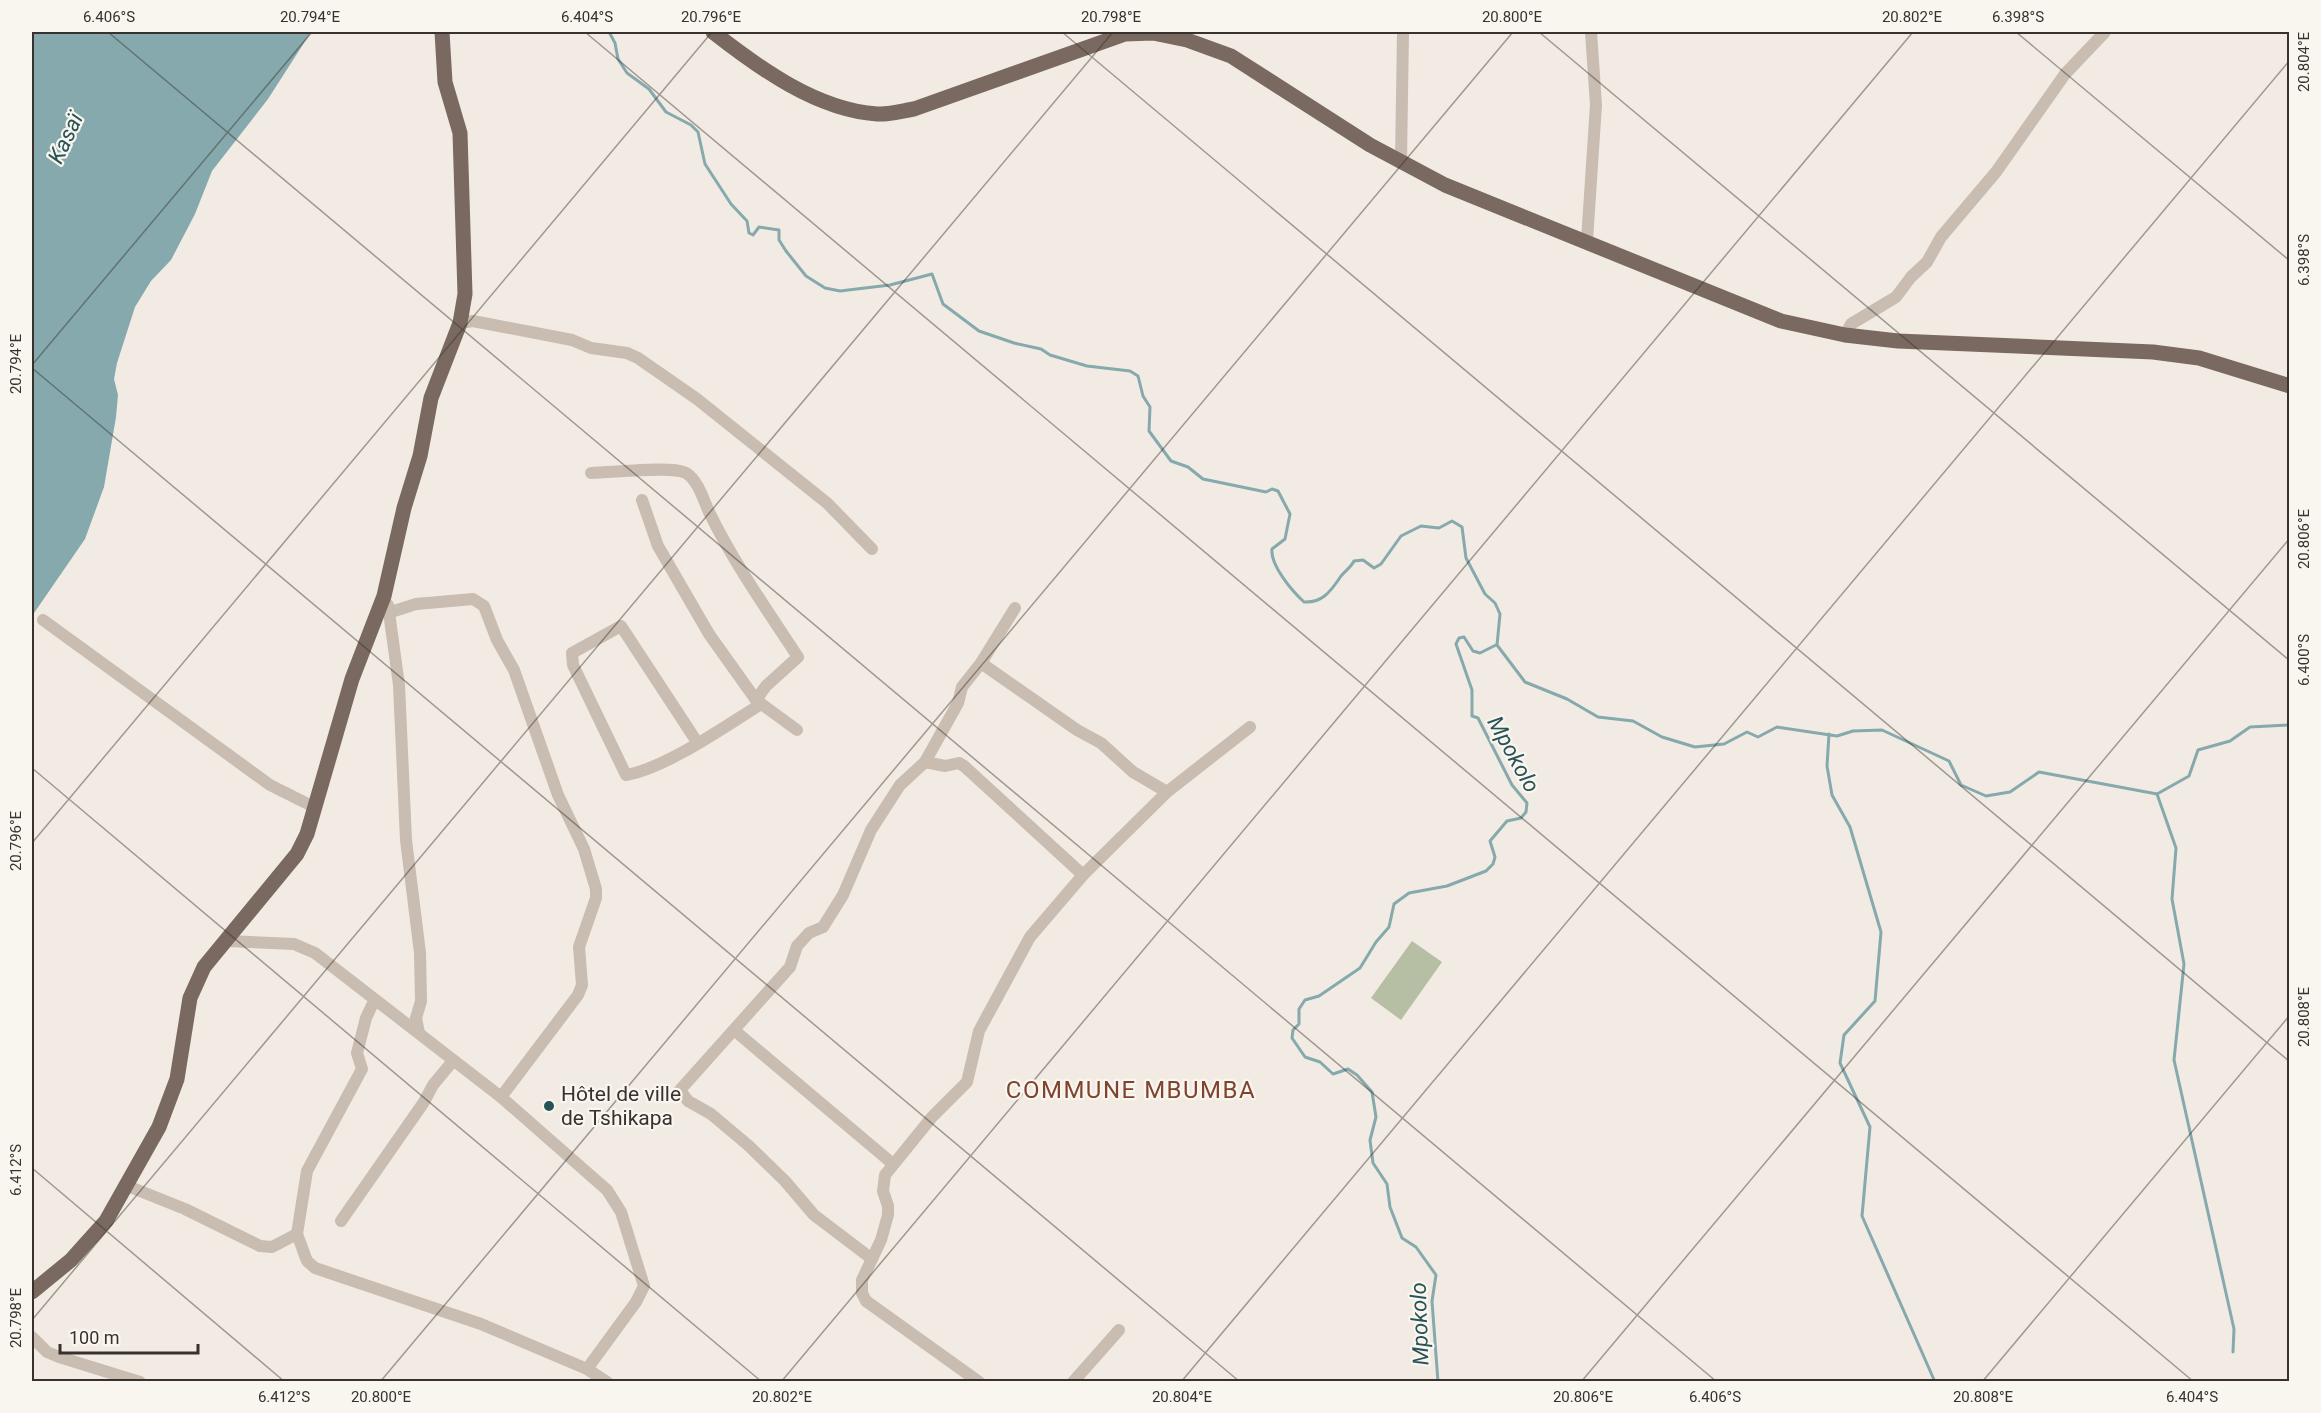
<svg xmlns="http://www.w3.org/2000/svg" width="2321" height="1413" font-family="Roboto,sans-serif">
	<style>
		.green { fill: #b6bfa4 }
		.water { fill: #85a9ac }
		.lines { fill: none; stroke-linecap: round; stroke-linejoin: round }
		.stream { stroke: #85a9ac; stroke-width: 3 }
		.minor { stroke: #c9bcb0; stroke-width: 12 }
		.major { stroke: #796960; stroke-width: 15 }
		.ticks { fill: none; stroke: #39312d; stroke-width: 1.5; stroke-opacity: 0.45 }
		.poi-dot { fill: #275256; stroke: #f9f5ef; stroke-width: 2 }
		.labels { text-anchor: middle; stroke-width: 4.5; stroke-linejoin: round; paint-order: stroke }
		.poi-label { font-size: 21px; fill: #39312d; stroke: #f9f5ef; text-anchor: start }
		.water-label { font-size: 22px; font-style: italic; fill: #275256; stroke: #f9f5ef }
		.quarter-label { font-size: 24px; letter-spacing: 1.5px; fill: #7f442f; stroke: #f9f5ef }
		.neatline { fill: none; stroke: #39312d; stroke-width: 2 }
		.ticks-label { font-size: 15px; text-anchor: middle; fill: #39312d }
	</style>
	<rect width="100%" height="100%" fill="#f2ebe3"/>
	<polygon class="green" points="1412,941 1442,962 1401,1020 1371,998"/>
	<polygon class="water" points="32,32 311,32 268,99 212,171 195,214 171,260 151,281 135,307 117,363 114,379 118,395 116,417 104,487 85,539 32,616"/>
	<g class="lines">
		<g class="stream">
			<path d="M609 32 615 43 618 59 627 73 649 89 666 112 691 125 698 132 705 164 731 204 747 221 749 233 753 235 759 227 779 230V240L786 251 806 276 825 288 840 291 890 285 932 274 943 304 979 331 1014 343 1041 349 1050 355 1087 366 1130 371 1138 376 1143 396 1150 407 1149 431 1171 461 1188 467 1203 479 1266 492 1272 489 1278 491 1290 514 1285 539 1272 549C1270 565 1292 591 1304 602 1322 603 1330 592 1339 579 1343 572 1350 569 1354 561L1363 560 1374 568 1381 564 1401 536 1421 526 1439 528 1452 521 1462 527 1466 558 1485 594 1495 603 1500 614 1497 645 1525 682 1567 699 1598 717 1633 721 1662 737 1695 747 1724 744 1747 732 1758 737 1777 727 1837 736 1853 731 1882 730 1949 761 1961 785 1986 796 2010 792 2039 772 2157 794 2189 776 2198 750 2230 741 2250 727 2290 725"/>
			<polyline points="1829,734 1827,766 1832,795 1850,827 1881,932 1875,1001 1844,1035 1840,1063 1870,1127 1862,1216 1935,1382"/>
			<polyline points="2157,794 2176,848 2172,899 2184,964 2174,1060 2234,1329 2233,1352"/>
			<polyline points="1438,1382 1432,1301 1436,1275 1416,1247 1402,1238 1390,1207 1387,1184 1373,1163 1370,1140 1376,1117 1372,1092 1357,1075 1348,1069 1333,1074 1320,1062 1305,1057 1292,1038 1293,1030 1299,1024 1299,1009 1305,1000 1319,996 1360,968 1376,942 1389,927 1394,904 1409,893 1447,886 1486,871 1493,864 1495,857 1490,841 1507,821 1521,818 1526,812 1527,803 1512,785 1478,718 1472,716 1472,690 1456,644 1459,638 1464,637 1473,651 1480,653 1496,645"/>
		</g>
		<g class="minor">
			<polyline points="1401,161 1403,32"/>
			<polyline points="1587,240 1596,105 1591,32"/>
			<polyline points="460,323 473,321 572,340 591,348 627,353 638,358 697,399 827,503 872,549"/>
			<polyline points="1845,335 1851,324 1896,297 1911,277 1927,262 1941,237 1996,172 2065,74 2105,32"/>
			<path d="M591 473C611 473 672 465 686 473 698 480 704 501 709 512 734 563 767 610 798 657L766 686 756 700"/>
			<polyline points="642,500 658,546 709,634 756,700 797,730"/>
			<polyline points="388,605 399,685 406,840 420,953 421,1001 416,1018 419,1033"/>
			<polyline points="391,612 416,604 473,599 484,606 497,640 514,670 558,795 584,849 596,889 596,898 579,947 582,985 578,995 501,1097"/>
			<polyline points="43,620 270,785 314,807"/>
			<polyline points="981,663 1077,730 1101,743 1133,772 1167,792"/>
			<path d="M697 742 621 626 572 653 573 665 626 775C666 768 724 727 761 704"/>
			<polyline points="925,762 945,766 959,763 964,766 1083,875"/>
			<polyline points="228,941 294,944 315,953 501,1097 607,1190 621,1212 644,1286 636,1302 587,1369"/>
			<polyline points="734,1030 893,1164"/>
			<polyline points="125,1185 185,1209 260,1246 272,1247 297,1234 307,1261 315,1268 481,1324 587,1369 607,1382"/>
			<polyline points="341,1221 424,1102 433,1085 452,1062"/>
			<polyline points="297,1234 307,1171 362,1069 357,1053 366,1018 374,1001"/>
			<polyline points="872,1259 814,1215 785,1181 749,1146 711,1114 688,1101 680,1090 790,967 797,946 809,933 823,927 843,895 871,830 900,785 925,762 958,703 962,687 981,663 1015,608"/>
			<polyline points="32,1337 47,1352 59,1357 140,1382"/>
			<polyline points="979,1382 866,1301 862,1293 862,1280 881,1240 888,1215 888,1206 883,1191 885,1175 932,1117 967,1082 979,1031 1030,937 1083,875 1167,792 1250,727"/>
			<polyline points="1073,1382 1119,1330"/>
		</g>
		<g class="major">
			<path d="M713 32C759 68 817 110 877 114 889 115 902 111 914 109L1125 34 1153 33 1187 40 1231 56 1370 145 1445 185 1781 321 1845 335 1898 341 2153 352 2199 358 2290 386"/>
			<polyline points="32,1292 71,1260 106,1221 159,1127 177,1079 190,998 204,967 297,854 307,834 352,679 384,596 404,508 420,456 431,398 460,323 465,294 460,133 445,82 442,32"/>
		</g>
	</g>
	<path class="ticks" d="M108 32 1717 1382M585 32 2194 1382M1062 32 2290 1062M1539 32 2290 661M2016 32 2290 261M32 365 312 32M32 368 1240 1382M32 768 762 1382M32 843 712 32M32 1168 285 1382M32 1320 1113 32M380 1382 1513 32M781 1382 1913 32M1181 1382 2290 60M1581 1382 2290 538M1982 1382 2290 1015"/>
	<circle class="poi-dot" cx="549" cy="1106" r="6"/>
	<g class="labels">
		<g class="poi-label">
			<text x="561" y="1101">Hôtel de ville<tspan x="561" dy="24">de Tshikapa</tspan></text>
		</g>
		<g class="water-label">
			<text transform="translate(65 138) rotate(-65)" y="8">Kasaï</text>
			<text transform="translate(1514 754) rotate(61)" y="8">Mpokolo</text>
			<text transform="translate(1419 1324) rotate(-92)" y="8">Mpokolo</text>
		</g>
		<g class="quarter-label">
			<text x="1131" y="1098">COMMUNE MBUMBA</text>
		</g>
	</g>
	<rect width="2321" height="1413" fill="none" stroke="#f9f5ef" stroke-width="66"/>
	<path d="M60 1344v9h138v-9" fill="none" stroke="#39312d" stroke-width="3"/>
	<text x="69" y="1344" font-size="18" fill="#39312d" stroke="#f9f5ef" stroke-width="4.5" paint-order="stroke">100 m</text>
	<rect x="33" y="33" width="2255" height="1347" class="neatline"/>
	<g class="ticks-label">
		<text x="109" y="22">6.406°S</text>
		<text x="310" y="22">20.794°E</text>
		<text x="587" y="22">6.404°S</text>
		<text x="711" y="22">20.796°E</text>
		<text x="1111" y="22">20.798°E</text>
		<text x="1512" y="22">20.800°E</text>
		<text x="1912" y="22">20.802°E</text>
		<text x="2018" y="22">6.398°S</text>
		<text transform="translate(2304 62) rotate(-90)" y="5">20.804°E</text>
		<text transform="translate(2304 260) rotate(-90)" y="5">6.398°S</text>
		<text transform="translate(16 364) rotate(-90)" y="5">20.794°E</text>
		<text transform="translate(2304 539) rotate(-90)" y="5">20.806°E</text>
		<text transform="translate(2304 660) rotate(-90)" y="5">6.400°S</text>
		<text transform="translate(16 841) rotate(-90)" y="5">20.796°E</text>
		<text transform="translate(2304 1017) rotate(-90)" y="5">20.808°E</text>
		<text transform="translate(16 1170) rotate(-90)" y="5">6.412°S</text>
		<text transform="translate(16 1318) rotate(-90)" y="5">20.798°E</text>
		<text x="284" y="1402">6.412°S</text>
		<text x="381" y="1402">20.800°E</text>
		<text x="782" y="1402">20.802°E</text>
		<text x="1182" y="1402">20.804°E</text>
		<text x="1583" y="1402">20.806°E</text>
		<text x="1715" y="1402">6.406°S</text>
		<text x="1983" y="1402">20.808°E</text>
		<text x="2192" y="1402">6.404°S</text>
	</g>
</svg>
